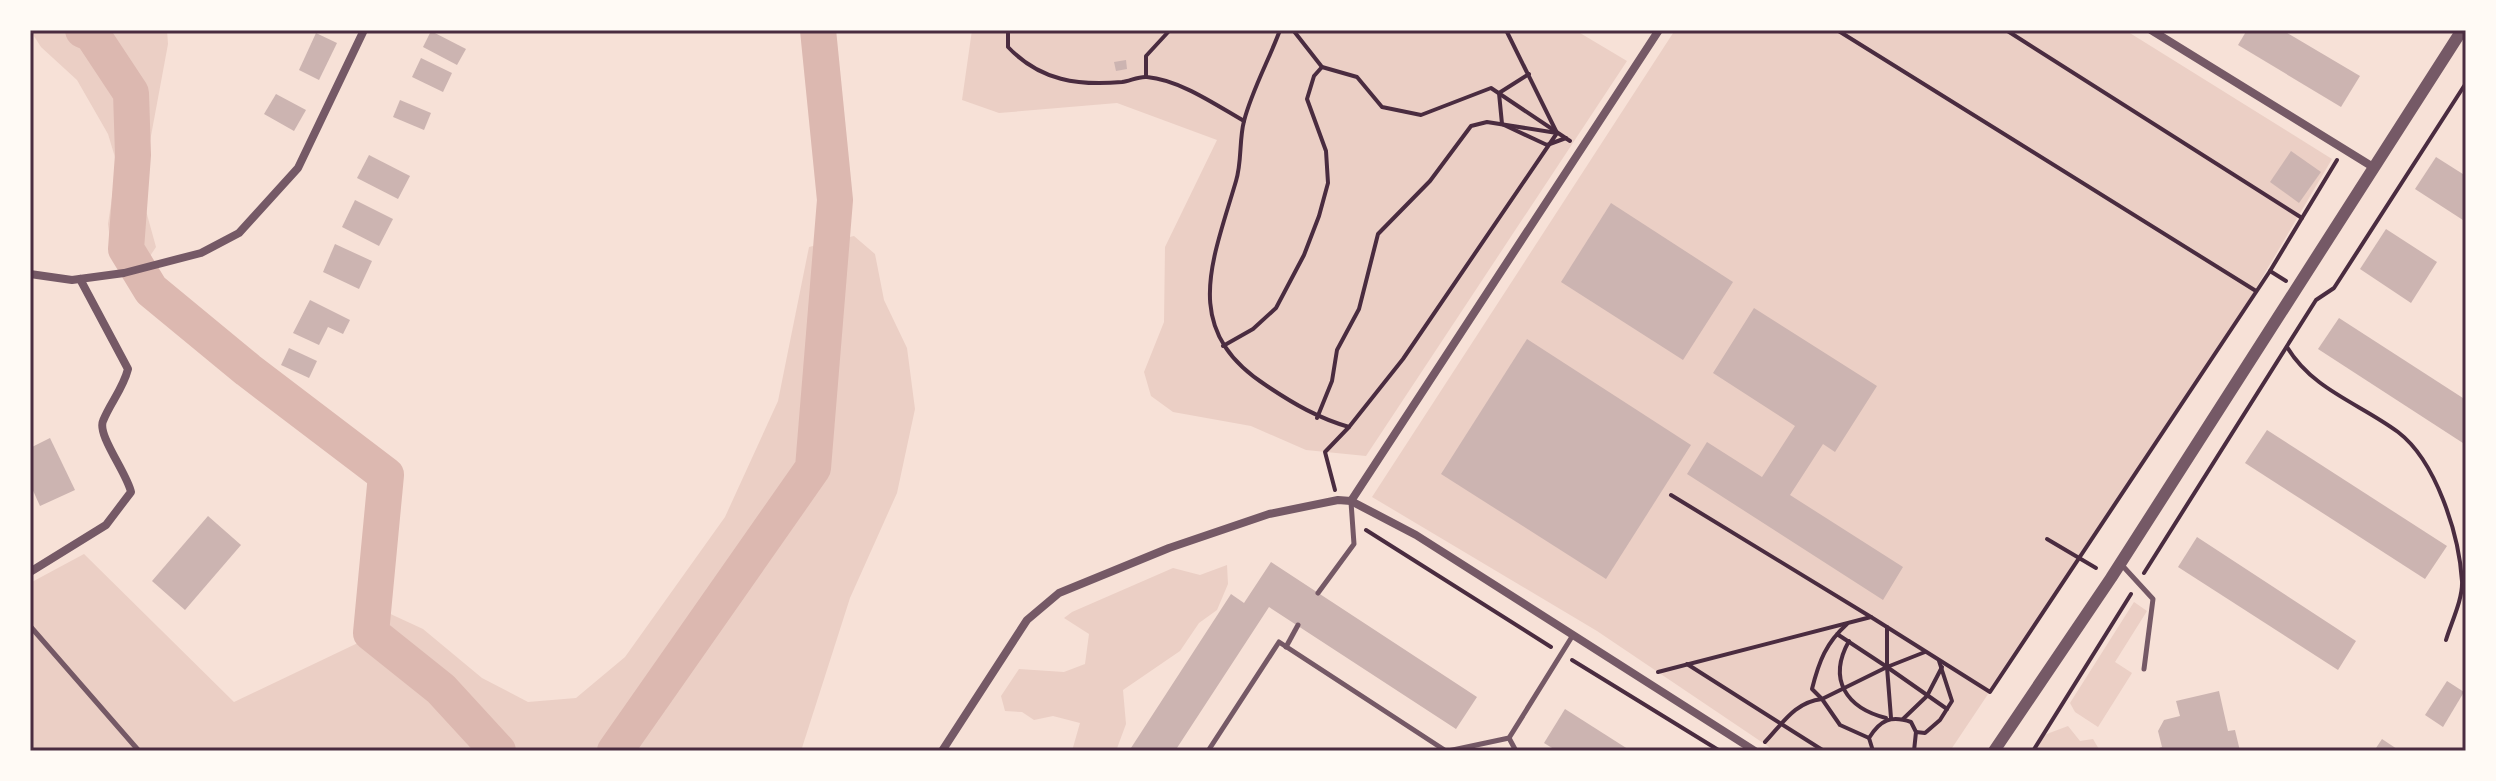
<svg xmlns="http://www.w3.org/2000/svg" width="2496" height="781" font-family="Montserrat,sans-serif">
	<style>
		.green { fill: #ebcfc5 }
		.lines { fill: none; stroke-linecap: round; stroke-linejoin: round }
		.river { stroke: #dcb8b0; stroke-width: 36 }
		.building { fill: #ccb4b1 }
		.path { stroke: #4a2c40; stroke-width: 4 }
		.service { stroke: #755966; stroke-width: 5 }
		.minor { stroke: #755966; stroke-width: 8 }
		.tertiary { stroke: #755966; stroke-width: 12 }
		.neatline { fill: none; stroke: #4a2c40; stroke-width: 3 }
	</style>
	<rect width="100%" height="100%" fill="#f7e1d7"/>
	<g class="green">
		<polygon points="30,30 167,30 168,44 143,179 143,200 156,247 148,259 129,263 112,255 108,224 117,164 108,134 77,80 41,47"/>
		<polygon points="972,30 1575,30 1627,61 1366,456 1306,450 1251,426 1173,412 1151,396 1144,372 1164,322 1165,247 1217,140 1117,103 999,113 962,100"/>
		<polygon points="1675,30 2125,30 2332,159 2233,327 1950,751 1775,751 1597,631 1372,497"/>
		<polygon points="854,236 875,254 884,300 907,348 915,409 897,493 850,598 801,751 30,751 30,583 84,554 234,702 362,641 384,611 423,629 482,678 528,702 576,698 625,657 725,517 778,401 809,247"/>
		<polygon points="1227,565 1228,584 1217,610 1199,623 1180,651 1123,690 1126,724 1116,751 1072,751 1080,723 1053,716 1034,720 1022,712 1005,711 1001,696 1019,669 1064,672 1085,664 1089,634 1064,618 1072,612 1173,568 1200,575"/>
		<polygon points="2134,602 2147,611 2115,662 2132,673 2098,727 2075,712 2070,703"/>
		<polygon points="2068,726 2080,741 2093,739 2100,751 2035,751 2044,735"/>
	</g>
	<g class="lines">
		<g class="river">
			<polyline points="83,30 92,34 131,93 133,155 126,249 151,290 248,370 386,475 371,633 441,689 498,751"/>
			<polyline points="615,751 813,468 835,200 818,30"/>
		</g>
	</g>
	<g class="building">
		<polygon points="2247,30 2282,30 2360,76 2341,107 2238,45"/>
		<polygon points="431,31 466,49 457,65 423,47"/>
		<polygon points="316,33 337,43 319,80 299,70"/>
		<polygon points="421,58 452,73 443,92 412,77"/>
		<polygon points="1126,60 1127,69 1116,71 1114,62"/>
		<polygon points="276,94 306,110 294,131 264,114"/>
		<polygon points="400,100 431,113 424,130 393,117"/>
		<polygon points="2291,151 2321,172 2299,203 2270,182"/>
		<polygon points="369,155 410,176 398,199 357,178"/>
		<polygon points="2436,157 2466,176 2466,222 2415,189"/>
		<polygon points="355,200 393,219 379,246 342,227"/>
		<polygon points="1611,203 1733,282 1683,360 1561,282"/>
		<polygon points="2386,229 2437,262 2411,303 2360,269"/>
		<polygon points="335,244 372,261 359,289 323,272"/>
		<polygon points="310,300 350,320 343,334 328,327 319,345 293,333"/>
		<polygon points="1754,308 1877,386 1835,452 1823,444 1790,495 1903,567 1883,600 1687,474 1707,442 1762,477 1795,426 1713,373"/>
		<polygon points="2339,318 2466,400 2466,445 2318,349"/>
		<polygon points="1527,339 1691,445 1606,579 1441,474"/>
		<polygon points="289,348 317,361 309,378 281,365"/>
		<polygon points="2267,430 2447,546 2425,579 2245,463"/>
		<polygon points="50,438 75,490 40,506 30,484 30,448"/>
		<polygon points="208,516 241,545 185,610 152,581"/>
		<polygon points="2197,537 2356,641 2338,670 2178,567"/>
		<polygon points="1271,562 1477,697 1456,729 1269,607 1175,751 1129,751 1231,594 1244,603"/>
		<polygon points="2447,681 2464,692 2443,727 2425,715"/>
		<polygon points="2219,691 2228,731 2235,730 2240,751 2150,751 2162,747 2158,731 2164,720 2180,716 2176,701"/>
		<polygon points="1565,709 1631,751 1557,751 1544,743"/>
		<polygon points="2382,739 2400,751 2374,751"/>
	</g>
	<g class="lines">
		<g class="path">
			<path d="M1008 30V47C1040 81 1079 86 1122 82 1130 81 1139 76 1147 77 1180 80 1216 105 1244 121"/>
			<path d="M1280 30C1269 60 1252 90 1244 121 1239 140 1242 162 1236 181 1212 263 1180 330 1267 386 1294 404 1318 418 1349 427L1403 359 1557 133 1506 30"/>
			<polyline points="1293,30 1322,67 1357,77 1382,107 1421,115 1491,88 1570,141"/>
			<polyline points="1837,30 2256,291"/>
			<polyline points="2006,30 2302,218"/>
			<polyline points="1529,74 1499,93 1502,124 1547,145 1566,138"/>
			<polyline points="1146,77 1146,56 1170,30"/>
			<polyline points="2270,271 2337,160"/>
			<polyline points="1223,346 1253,329 1276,308 1304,255 1319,216 1328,183 1326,151 1307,99 1314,76 1322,67"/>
			<path d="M2287 347C2313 390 2359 403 2398 432 2436 461 2459 534 2462 581 2463 599 2451 623 2446 640"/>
			<polyline points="1317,418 1332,381 1337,350 1359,309 1378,234 1430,181 1471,126 1487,122 1557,133"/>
			<polyline points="1335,490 1325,452 1349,427"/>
			<polyline points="1671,495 1871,617"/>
			<polyline points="1366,530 1551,647"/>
			<polyline points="2047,539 2096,568"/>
			<polyline points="2144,573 2316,300 2334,288 2466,83"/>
			<polyline points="1887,627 1887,667 1925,652"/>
			<path d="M1837 634 1887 667 1822 699 1812 689C1819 661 1826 643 1847 624"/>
			<path d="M1849 641C1827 680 1847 708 1886 718"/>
			<polyline points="1572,660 1720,751"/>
			<polyline points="1687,664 1824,751"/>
			<polyline points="1887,667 1947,709"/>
			<polyline points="1887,667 1891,718"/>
			<polyline points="1658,672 1871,617 1990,692 2270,271 2286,281"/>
			<polyline points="1903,719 1927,696 1942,667"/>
			<polyline points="1916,732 1925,733 1940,720 1952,701 1939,661"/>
			<path d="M1765 742C1783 723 1795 702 1822 699L1840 725 1869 738"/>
			<path d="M1873 751 1869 738C1880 720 1891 715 1911 722L1916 732 1914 751"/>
			<polyline points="2033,751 2131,594"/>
		</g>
		<g class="service">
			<polyline points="2120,563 2153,599 2144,669"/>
			<polyline points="1318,593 1354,544 1351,502"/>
			<polyline points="30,626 139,751"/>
			<polyline points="1286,647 1298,625"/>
			<polyline points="1509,738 1516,751"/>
			<polyline points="1208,751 1279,642 1446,751"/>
			<polyline points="1448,751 1509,738 1573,635"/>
		</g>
		<g class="minor">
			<polyline points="2151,30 2373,167"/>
			<polyline points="30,274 72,280 124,273 201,253 239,233 298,168 364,30"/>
			<polyline points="1351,501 1659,30"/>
			<path d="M30 572 106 525 131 492C127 473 97 435 103 421 110 403 123 389 128 369L80 279"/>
			<polyline points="942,751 1027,620 1059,593 1169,548 1269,514 1338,500 1351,501 1416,535 1755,751"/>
		</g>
		<polyline class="tertiary" points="1994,751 2111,578 2462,30"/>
	</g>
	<rect width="2496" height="781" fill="none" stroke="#fffaf5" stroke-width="64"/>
	<rect x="32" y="32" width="2432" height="717" class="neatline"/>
</svg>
